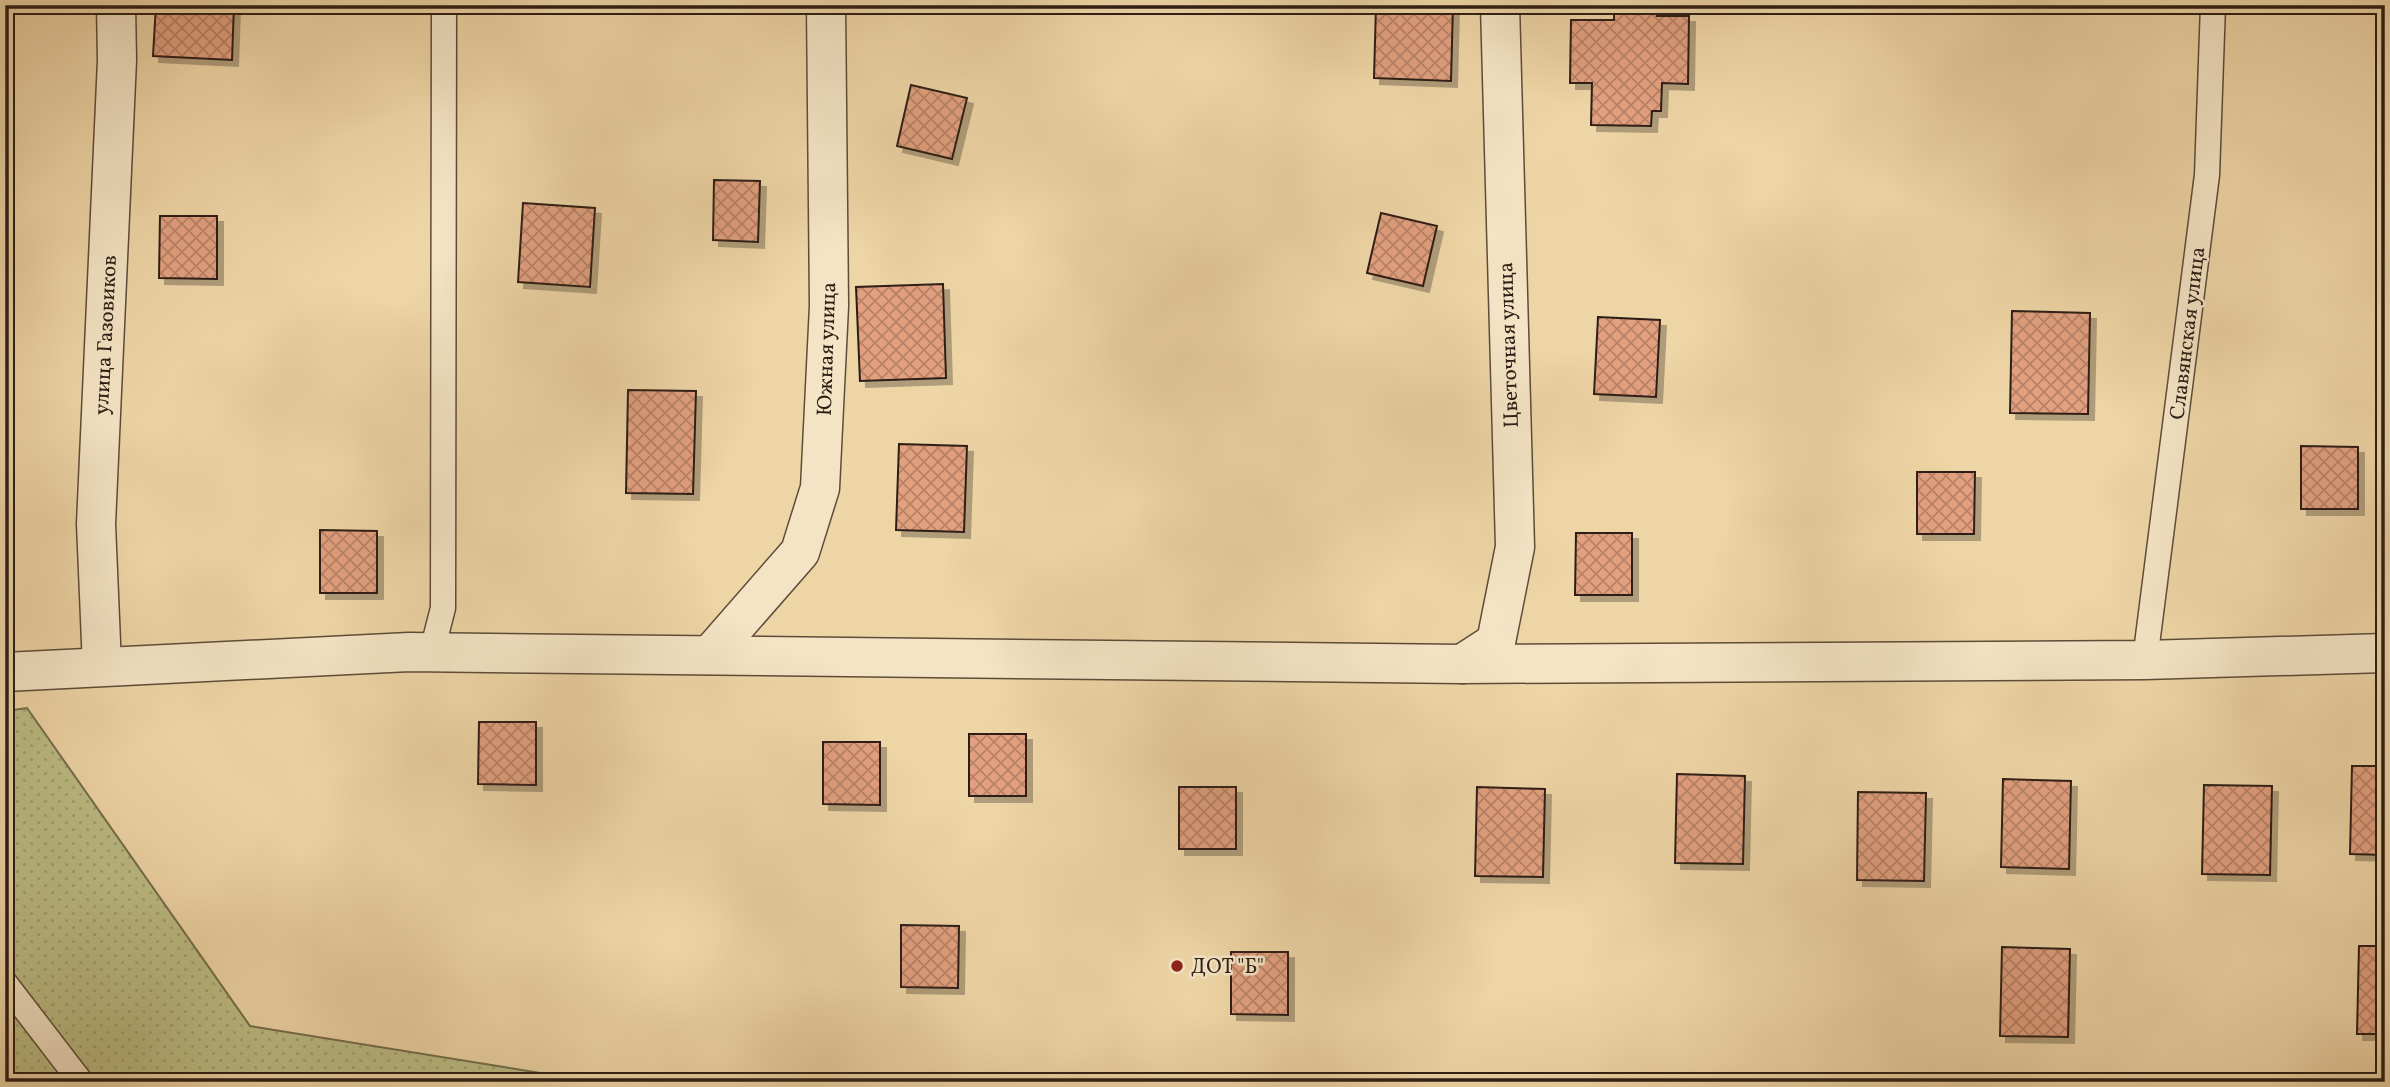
<svg xmlns="http://www.w3.org/2000/svg" width="2390" height="1087" font-family="Vollkorn,serif">
	<style>
		.grass { fill: url(#grass-dots); stroke: #746d4c; stroke-width: 2 }
		.building { fill: url(#building-cross-hatch); stroke: #2d1e15; stroke-width: 2; filter: url(#shadow) }
		.lines { fill: none; stroke-linecap: round; stroke-linejoin: round }
		.service-casing { stroke: #5d4c39; stroke-width: 27 }
		.minor-casing { stroke: #5d4c39; stroke-width: 41 }
		.service { stroke: #f4e4c5; stroke-width: 24 }
		.minor { stroke: #f4e4c5; stroke-width: 38 }
		.poi-dot { fill: #8f2418; stroke: #f4e4c5; stroke-width: 2.5 }
		.labels { text-anchor: middle; stroke-width: 5; stroke-linejoin: round; paint-order: stroke }
		.street-label { font-size: 21px; fill: #2d1e15; stroke: #f4e4c5 }
		.poi-label { font-size: 21px; fill: #2d1e15; stroke: #f4e4c5; text-anchor: start }
	</style>
	<defs>
		<pattern id="grass-dots" width="8" height="8" patternUnits="userSpaceOnUse" patternTransform="scale(1.75)"><rect width="8" height="8" fill="#bcbc84"/><path d="M2 2h.1M6 6h.1" fill="none" stroke="#a2a171" stroke-width="1.8" stroke-linecap="round"/></pattern>
		<pattern id="building-cross-hatch" width="8" height="8" patternUnits="userSpaceOnUse" patternTransform="scale(1.75)"><rect width="8" height="8" fill="#e2a07f"/><path d="M0 0l8 8M0 8l8-8" fill="none" stroke="#b88267"/></pattern>
		<filter id="shadow"><feDropShadow dx="6" dy="6" stdDeviation="0" flood-color="#0004"/></filter>
	</defs>
	<rect width="100%" height="100%" fill="#eed5a6"/>
	<filter id="stains"><feTurbulence type="fractalNoise" baseFrequency=".00286" numOctaves="4"/><feColorMatrix values="0 0 0 0 .2 0 0 0 0 .09 0 0 0 0 .02 0 0 0 .5 -.17"/></filter>
	<radialGradient id="worn" r=".72"><stop offset=".6" stop-color="#630" stop-opacity="0"/><stop offset="1" stop-color="#630" stop-opacity=".3"/></radialGradient>
	<polygon class="grass" points="27,708 250,1026 596,1082 5,1082 5,711"/>
	<g class="building">
		<polygon points="156,5 234,5 232,60 153,56"/>
		<polygon points="1376,5 1453,5 1451,81 1374,78"/>
		<polygon points="1614,5 1657,5 1657,16 1689,16 1688,84 1662,83 1661,111 1652,111 1651,126 1591,125 1592,83 1570,83 1571,20 1614,20"/>
		<polygon points="911,85 967,98 952,159 897,146"/>
		<polygon points="714,180 760,181 758,242 713,240"/>
		<polygon points="523,203 595,208 590,287 518,282"/>
		<polygon points="1381,213 1437,226 1423,286 1367,273"/>
		<polygon points="160,216 217,216 217,279 159,278"/>
		<polygon points="943,284 946,378 860,381 856,287"/>
		<polygon points="2012,311 2090,313 2088,414 2010,413"/>
		<polygon points="1598,317 1660,320 1656,397 1594,394"/>
		<polygon points="628,390 696,391 693,494 626,493"/>
		<polygon points="899,444 967,446 964,532 896,530"/>
		<polygon points="2301,446 2358,447 2358,509 2301,509"/>
		<polygon points="1917,472 1975,472 1974,534 1917,534"/>
		<polygon points="320,530 377,531 377,593 320,593"/>
		<polygon points="1576,533 1632,533 1632,595 1575,595"/>
		<polygon points="479,722 536,722 536,785 478,784"/>
		<rect x="969" y="734" width="57" height="62"/>
		<polygon points="823,742 880,742 880,805 823,804"/>
		<polygon points="2352,766 2385,766 2385,855 2350,854"/>
		<polygon points="1677,774 1745,776 1743,864 1675,863"/>
		<polygon points="2003,779 2071,781 2069,869 2001,867"/>
		<polygon points="2204,785 2272,786 2270,875 2202,874"/>
		<rect x="1179" y="787" width="57" height="62"/>
		<polygon points="1477,787 1545,789 1543,877 1475,876"/>
		<polygon points="1858,792 1926,793 1924,881 1857,880"/>
		<polygon points="901,925 959,926 958,988 901,987"/>
		<polygon points="2359,946 2385,946 2385,1034 2357,1034"/>
		<polygon points="2002,947 2070,949 2068,1037 2000,1036"/>
		<polygon points="1231,952 1288,952 1288,1015 1231,1014"/>
		<rect x="913" y="1076" width="56" height="6"/>
	</g>
	<g class="lines">
		<g class="service-casing">
			<g id="service">
				<polyline points="416,651 433,647 443,608 444,5"/>
				<polyline points="2145,660 2207,175 2213,5"/>
				<polyline points="5,983 81,1082"/>
			</g>
		</g>
		<g class="minor-casing">
			<g id="minor">
				<polyline points="710,655 800,552 820,488 829,306 826,5"/>
				<polyline points="1462,664 1496,642 1515,547 1500,5"/>
				<polyline points="102,666 96,524 117,60 116,5"/>
				<polyline points="5,672 409,652 1462,664 2145,660 2385,653"/>
			</g>
		</g>
		<use href="#service" class="service"/>
		<use href="#minor" class="minor"/>
	</g>
	<circle class="poi-dot" cx="1177" cy="966" r="7"/>
	<g class="labels">
		<g class="street-label">
			<text transform="translate(2187 333) rotate(-83)" y="7">Славянская улица</text>
			<text transform="translate(105 335) rotate(-87)" y="7">улица Газовиков</text>
			<text transform="translate(1508 345) rotate(-92)" y="7">Цветочная улица</text>
			<text transform="translate(826 349) rotate(-88)" y="7">Южная улица</text>
		</g>
		<g class="poi-label">
			<text x="1191" y="973">ДОТ "Б"</text>
		</g>
	</g>
	<rect width="2390" height="1087" fill="none" stroke="#eed5a6" stroke-width="28"/>
	<rect x="7" y="7" width="2376" height="1073" fill="none" stroke="#2d1e15" stroke-width="3.5"/>
	<rect x="14" y="14" width="2362" height="1059" fill="none" stroke="#2d1e15" stroke-width="2"/>
	<rect width="100%" height="100%" filter="url(#stains)"/>
	<rect width="100%" height="100%" fill="url(#worn)"/>
</svg>
